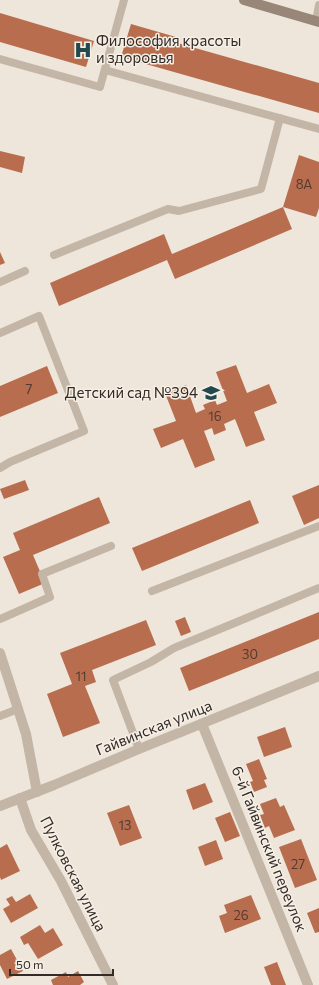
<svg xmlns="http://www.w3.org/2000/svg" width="319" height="985" font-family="Commissioner,sans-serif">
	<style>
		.building { fill: #b86d4e }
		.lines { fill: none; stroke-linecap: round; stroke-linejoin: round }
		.lane { stroke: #c4b6a7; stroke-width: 8 }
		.street { stroke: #c4b6a7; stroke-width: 10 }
		.secondary { stroke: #988679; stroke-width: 10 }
		.labels { text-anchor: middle; stroke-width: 3; stroke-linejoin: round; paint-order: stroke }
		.number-label { font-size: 13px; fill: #543c31 }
		.poi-label { font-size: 15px; fill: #322b27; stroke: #f6efe5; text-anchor: start }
		.street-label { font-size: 15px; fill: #322b27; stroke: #f6efe5 }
	</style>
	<rect width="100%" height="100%" fill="#eee6da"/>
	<g class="building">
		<polygon points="0,13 94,41 86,67 0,42"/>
		<polygon points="131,24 176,37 174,42 319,83 319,113 121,57"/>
		<polygon points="0,151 25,157 22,173 0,167"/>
		<polygon points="299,155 319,162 319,208 316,217 283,207 292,229 175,279 167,260 59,306 50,283 164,234 172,254 283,207"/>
		<polygon points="0,252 5,263 0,265"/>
		<polygon points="236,365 247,393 269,384 277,403 254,412 265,440 246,447 235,419 224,424 226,430 214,435 212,428 204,431 215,460 195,468 183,439 161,448 153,429 176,421 165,393 186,385 196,413 205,409 203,405 215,400 217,405 227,401 216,372"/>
		<polygon points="47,366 58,393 0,417 0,386"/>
		<polygon points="25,480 29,490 4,499 0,489"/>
		<polygon points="319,485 319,518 304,525 292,496"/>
		<polygon points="99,497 110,523 33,555 45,583 19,594 3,557 20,550 13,533"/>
		<polygon points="250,500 259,523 142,571 132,548"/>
		<polygon points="319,612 319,639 189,691 180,668"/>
		<polygon points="185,617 191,632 181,636 175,621"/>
		<polygon points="146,620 156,645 92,670 96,682 85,686 100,723 63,737 47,694 72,684 60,653"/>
		<polygon points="285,727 292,747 264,757 257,737"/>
		<polygon points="259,759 267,779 264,780 267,787 254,792 250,782 253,781 246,764"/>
		<polygon points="205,783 213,802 193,810 186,790"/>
		<polygon points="276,798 280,807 284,805 295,830 274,838 269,826 265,828 260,815 264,814 260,804"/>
		<polygon points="129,805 142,838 120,846 107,813"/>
		<polygon points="230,812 240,836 225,842 215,818"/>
		<polygon points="301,839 317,880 295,888 279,847"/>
		<polygon points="216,840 223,859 205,866 198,847"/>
		<polygon points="7,844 20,871 1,880 0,877 0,848"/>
		<polygon points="30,894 38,908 11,923 3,909 10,905 6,899 12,896 16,902"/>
		<polygon points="251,895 261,919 225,933 219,916 227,913 224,905"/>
		<polygon points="319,908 319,932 315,933 307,913"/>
		<polygon points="40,925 45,933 53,928 63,945 38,959 28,943 24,945 20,937"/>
		<polygon points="11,949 23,971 7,979 0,965 0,955"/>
		<polygon points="277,962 286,985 271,985 264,967"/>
		<polygon points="78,971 84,982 80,985 53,985 51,980 66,972 68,977"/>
	</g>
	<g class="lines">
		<g class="lane">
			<polyline points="316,21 319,5"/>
			<polyline points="0,59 100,87 124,0"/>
			<polyline points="105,70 319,129"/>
			<polyline points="54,255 168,209 179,211 261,189 280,118"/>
			<polyline points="0,282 25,271"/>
			<polyline points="0,333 39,316 84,431 10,462 0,468"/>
			<polyline points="152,591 319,526"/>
			<polyline points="0,619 50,597 42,574 111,546"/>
			<polyline points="0,716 18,709"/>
			<polyline points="139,749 113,680 151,662 174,648 319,588"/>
		</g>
		<g class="street">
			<polyline points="0,653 26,734 37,792"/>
			<polyline points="202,724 308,985"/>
			<polyline points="20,798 31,830 61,881 113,985"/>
			<polyline points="0,806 54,785 139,749 319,676"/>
		</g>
		<polyline class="secondary" points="244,0 319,22"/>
	</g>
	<defs>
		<g id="hospital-bare" transform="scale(1.38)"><path d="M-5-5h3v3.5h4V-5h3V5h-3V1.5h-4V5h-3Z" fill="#21494e" stroke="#f6efe5" stroke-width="2.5" paint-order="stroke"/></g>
		<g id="school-bare" transform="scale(1.38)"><path d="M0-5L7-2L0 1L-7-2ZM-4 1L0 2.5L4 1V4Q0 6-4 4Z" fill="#21494e" stroke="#f6efe5" stroke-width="2.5" paint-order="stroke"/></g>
	</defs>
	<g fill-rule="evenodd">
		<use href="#hospital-bare" x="83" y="50"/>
		<use href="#school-bare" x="211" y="393"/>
	</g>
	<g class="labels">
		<g class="number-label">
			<text x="304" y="189">8А</text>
			<text x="29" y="394">7</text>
			<text x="215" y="421">16</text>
			<text x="250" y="659">30</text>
			<text x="81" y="681">11</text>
			<text x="125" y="830">13</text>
			<text x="298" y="869">27</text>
			<text x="241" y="920">26</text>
		</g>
		<g class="poi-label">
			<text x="96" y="46">Философия красоты<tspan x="96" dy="17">и здоровья</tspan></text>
			<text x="198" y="398" text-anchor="end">Детский сад №394</text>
		</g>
		<g class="street-label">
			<text transform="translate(154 728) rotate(-22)" y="5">Гайвинская улица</text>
			<text transform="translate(269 849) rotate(68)" y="5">6-й Гайвинский переулок</text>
			<text transform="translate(73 874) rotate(63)" y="5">Пулковская улица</text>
		</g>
	</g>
	<path d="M10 969v6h103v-6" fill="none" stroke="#322b27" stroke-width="2"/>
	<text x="16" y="969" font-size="12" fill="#322b27" stroke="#f6efe5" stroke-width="3" paint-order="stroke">50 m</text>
</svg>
